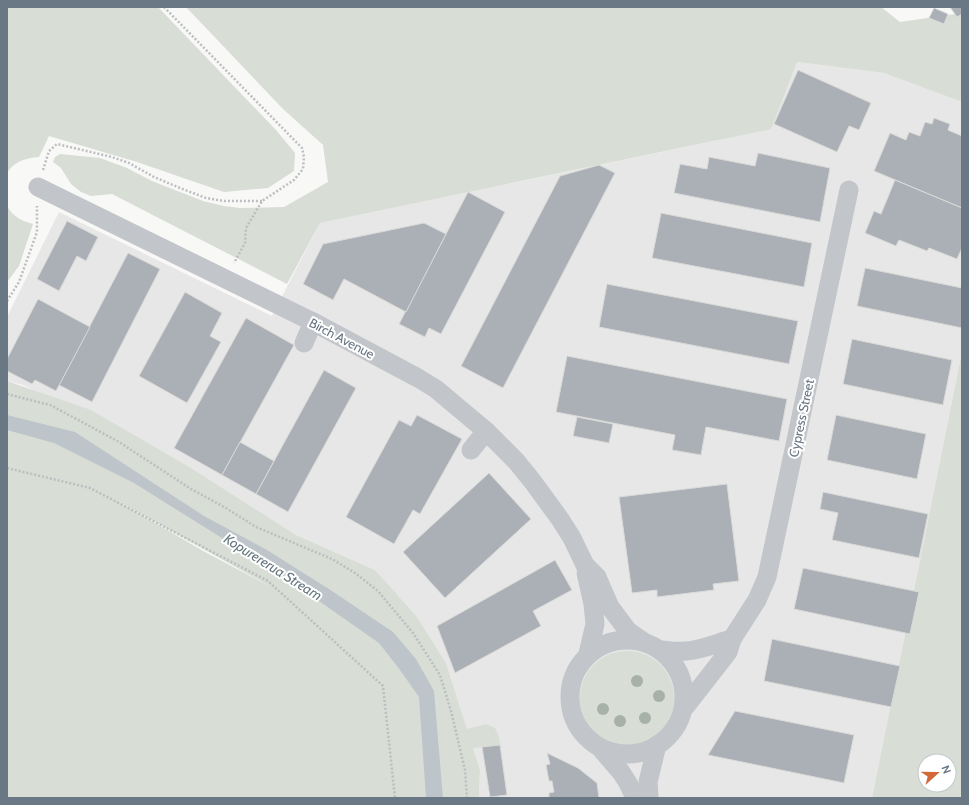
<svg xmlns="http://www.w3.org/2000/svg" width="969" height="805" font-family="Cabin,sans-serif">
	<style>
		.built { fill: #e6e7e6 }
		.green { fill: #d8ddd5; fill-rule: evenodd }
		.water { fill: #bdc5cb }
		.building { fill: #aab0b6; stroke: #dadad8 }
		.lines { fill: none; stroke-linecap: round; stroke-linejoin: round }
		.path { stroke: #bcbec1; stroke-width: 2.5; stroke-dasharray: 2 2; stroke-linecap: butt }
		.minor { stroke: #c2c5c9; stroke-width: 19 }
		.tree { fill: #a8b1a6 }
		.labels { text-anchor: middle; stroke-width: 4; stroke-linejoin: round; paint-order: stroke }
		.street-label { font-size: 13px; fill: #6a7784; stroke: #fff }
		.water-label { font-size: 14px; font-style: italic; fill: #66777f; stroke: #fff }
	</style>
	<rect width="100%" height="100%" fill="#f8f8f6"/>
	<polygon class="built" points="796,62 884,73 962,102 962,352 872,798 479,798 480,770 446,663 375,570 296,535 196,471 23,385 7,381 7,317 59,212 272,316 320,223 719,140"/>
	<g class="green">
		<path d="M7 7H158L276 130 295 153 294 171 268 188 224 192 137 162 49 136 39 157C27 158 13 161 7 174Z"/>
		<polygon points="186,7 881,7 900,22 962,13 962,102 884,73 797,62 771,129 320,223 287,284 112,194 91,196 81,192 71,184 61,168 53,162 55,157 60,154 100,158 127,168 152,181 203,201 224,206 240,208 284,207 328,182 323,145 283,109"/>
		<path d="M7 206C13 217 22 221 33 224L19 266 7 282Z"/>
		<path d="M962 352V798H872ZM925 761H949V785H925Z"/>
		<path d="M7 381 91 410 196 471 296 535 375 570 416 616 446 663 467 729 486 724 495 728 499 737 500 745 473 748 480 770 479 798H7ZM109 496 273 588 205 552Z"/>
		<circle cx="627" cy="698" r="47"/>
	</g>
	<polygon class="water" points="7,415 75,432 204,516 267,550 332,591 393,632 416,659 434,691 443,798 426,798 419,697 400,670 379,643 289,580 134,483 54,443 7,430"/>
	<g class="building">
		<polygon points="950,7 962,7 962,14 957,17"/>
		<polygon points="934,8 948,14 944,24 929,18"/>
		<polygon points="798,70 871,103 859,130 849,126 837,152 774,124"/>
		<polygon points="934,118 950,124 948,130 962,136 962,208 874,171 890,133 906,140 909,132 920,136 925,122 932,124"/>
		<polygon points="758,153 830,168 820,222 674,193 680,164 707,169 709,157 755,166"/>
		<polygon points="599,165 615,173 503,388 461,366 560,176"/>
		<polygon points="895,180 962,208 962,248 957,259 929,248 927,251 899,240 896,246 865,233 874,211 881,214"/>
		<polygon points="468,192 505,212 441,334 429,328 425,337 399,324"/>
		<polygon points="661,213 812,243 804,287 652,258"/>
		<polygon points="67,221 98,237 86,261 77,256 59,291 37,279"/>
		<polygon points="424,223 446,234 406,312 344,279 333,300 303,284 323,244"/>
		<polygon points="128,253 160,269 92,402 59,385"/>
		<polygon points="865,268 962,288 962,328 857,306"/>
		<polygon points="607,284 798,321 789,364 599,327"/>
		<polygon points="185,292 222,313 210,336 221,342 187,403 139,376"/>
		<polygon points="38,299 90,327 56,391 35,380 32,384 7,371 7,359"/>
		<polygon points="246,318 294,345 222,475 174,448"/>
		<polygon points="852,339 952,360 943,405 843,384"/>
		<polygon points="567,356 787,399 779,441 706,427 701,455 672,450 675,435 556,412"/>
		<polygon points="324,370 356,388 288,512 256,494"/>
		<polygon points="417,415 462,439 420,514 413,510 394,544 346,517 399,420 411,426"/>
		<polygon points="836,415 926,434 917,479 827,460"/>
		<polygon points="577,417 613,424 609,443 573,436"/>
		<polygon points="240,442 274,461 256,494 222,475"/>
		<polygon points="489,473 531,519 445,598 403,552"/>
		<polygon points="727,484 739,581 713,584 714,590 657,597 657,590 632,593 619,497"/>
		<polygon points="823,492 928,514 919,558 832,540 838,513 820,509"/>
		<polygon points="555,560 572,590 533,611 541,626 455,673 437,626"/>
		<polygon points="803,568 919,592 910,634 794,609"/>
		<polygon points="772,639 900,666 891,707 764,681"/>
		<polygon points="735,711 854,735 844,783 708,755"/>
		<polygon points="500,745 507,795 490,797 482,747"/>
		<polygon points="547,753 578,768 597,783 599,798 549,798 549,793 554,792 552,781 549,781 546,765 550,764"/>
	</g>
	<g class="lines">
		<g class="path">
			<polyline points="164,7 302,148 304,157 303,169 294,180 262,201 246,228 245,243 234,263"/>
			<polyline points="43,170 49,151 57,144 112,157 129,163 154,177 180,188 206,198 224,201 262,201"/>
			<polyline points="7,301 19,282 37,232 37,206"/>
			<polyline points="7,394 50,405 82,422 119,442 191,489 226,508 256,527 332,559 355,573 378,591 413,633 440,675 451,711 465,770 467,798"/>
			<polyline points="7,468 90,488 268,581 383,686 395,798"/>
		</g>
		<g class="minor">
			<polyline points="38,187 313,322 418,378 436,389 486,431 516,461 533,482 560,519 572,538 585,565 597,577 610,607 628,631 644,642"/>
			<polyline points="304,343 313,322"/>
			<polyline points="471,450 486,431"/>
			<polyline points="586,573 593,604 595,624 588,654"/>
			<polyline points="732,639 757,600 767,577 849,190"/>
			<circle cx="627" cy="697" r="57"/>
			<path d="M661 650C669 651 678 652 686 651 702 650 717 643 732 639L728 652 686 706"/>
			<polyline points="602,750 621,772 628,783 635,798"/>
			<polyline points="649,798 648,782 657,745"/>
		</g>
	</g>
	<g class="tree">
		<circle cx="637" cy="681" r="6"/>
		<circle cx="659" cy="696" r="6"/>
		<circle cx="603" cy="709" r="6"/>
		<circle cx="645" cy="718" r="6"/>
		<circle cx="620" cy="721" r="6"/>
	</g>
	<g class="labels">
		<g class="street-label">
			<text transform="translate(342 338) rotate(28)" y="5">Birch Avenue</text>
			<text transform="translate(801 418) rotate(-78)" y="5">Cypress Street</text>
		</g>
		<g class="water-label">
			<text transform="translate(273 567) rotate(32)" y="5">Kopurererua Stream</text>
		</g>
	</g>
	<rect width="969" height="805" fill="none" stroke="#6a7784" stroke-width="16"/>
	<g transform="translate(937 773) rotate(69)"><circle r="19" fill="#ffffff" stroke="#c3c9ce"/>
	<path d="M0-3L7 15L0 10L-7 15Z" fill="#d3683b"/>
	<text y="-6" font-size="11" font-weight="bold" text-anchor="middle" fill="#6a7784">N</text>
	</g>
</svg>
